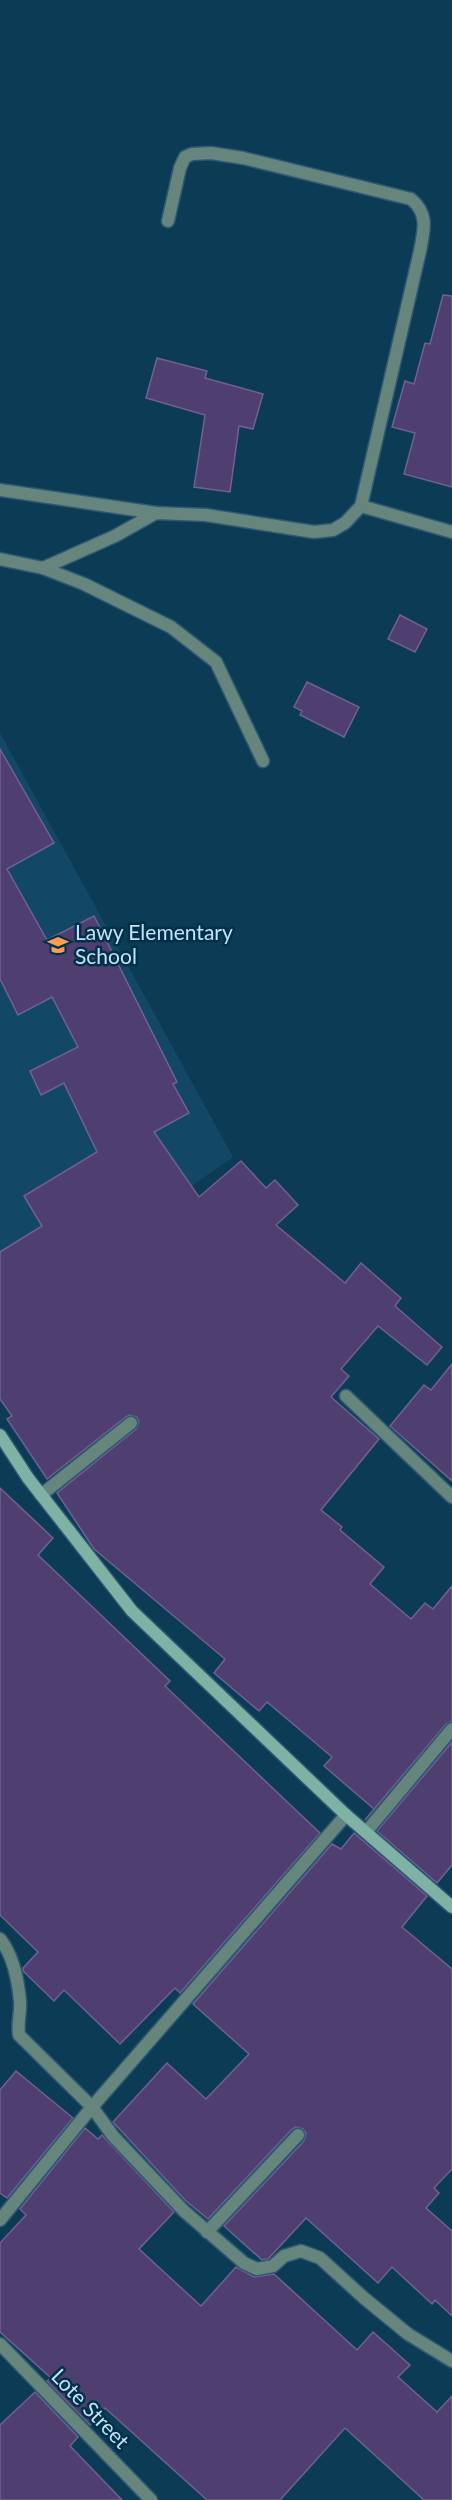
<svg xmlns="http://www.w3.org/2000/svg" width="452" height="2500" font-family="Lato,sans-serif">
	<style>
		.built { fill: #124865 }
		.building { fill: #4f3f71; stroke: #706094; stroke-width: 1.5 }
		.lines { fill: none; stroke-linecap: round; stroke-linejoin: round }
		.lane-casing { stroke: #2d5972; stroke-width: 15 }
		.street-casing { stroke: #2d5972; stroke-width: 15 }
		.secondary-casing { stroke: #2d5972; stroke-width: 15 }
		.lane { stroke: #66857d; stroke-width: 12 }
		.street { stroke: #66857d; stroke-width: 12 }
		.secondary { stroke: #7fb1a5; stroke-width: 12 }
		.labels { text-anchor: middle; stroke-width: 5; stroke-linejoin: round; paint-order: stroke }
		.poi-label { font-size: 21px; fill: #c5e2f6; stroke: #00314a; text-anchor: start }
		.street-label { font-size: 21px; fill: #c5e2f6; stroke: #00314a }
	</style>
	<rect width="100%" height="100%" fill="#0c3b55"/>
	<polygon class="built" points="0,733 233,1157 0,1320"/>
	<g class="building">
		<polygon points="443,295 452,296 452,487 404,474 415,433 392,427 405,381 414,384 425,343 430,344"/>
		<polygon points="157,358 207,371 205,378 263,394 253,429 239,426 230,492 194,487 205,415 146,398"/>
		<polygon points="400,615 427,629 415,652 388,639"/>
		<polygon points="307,682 359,707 344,737 300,715 302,711 294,707"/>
		<polygon points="0,749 54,843 7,869 47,940 94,916 177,1082 173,1084 189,1113 154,1132 199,1197 241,1161 266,1188 275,1180 298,1205 276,1225 345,1283 361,1263 401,1298 395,1306 442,1347 427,1365 378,1326 341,1369 349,1376 331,1397 379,1439 321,1510 342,1527 340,1530 384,1567 370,1584 411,1619 425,1603 433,1609 452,1586 452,1721 446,1724 365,1820 374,1809 324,1766 332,1757 267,1702 259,1711 214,1673 225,1659 94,1549 57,1493 136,1429 139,1422 137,1417 130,1415 126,1417 47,1479 7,1419 12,1416 0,1399 0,1252 42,1226 24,1196 97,1152 64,1083 41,1095 30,1071 78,1047 52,997 18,1015 0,979"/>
		<polygon points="452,1364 452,1481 390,1426 424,1385 431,1390"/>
		<polygon points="0,1488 53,1538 38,1555 170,1681 165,1686 320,1833 180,1993 175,1988 120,2044 64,1990 54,2001 23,1971 23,1968 38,1952 0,1915"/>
		<polygon points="452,1742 452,1865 437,1883 377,1831"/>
		<polygon points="354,1833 427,1896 402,1927 452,1969 452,2169 434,2188 439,2193 426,2208 452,2231 452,2316 435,2300 432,2304 392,2267 378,2283 306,2218 268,2259 262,2260 224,2226 304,2141 306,2133 303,2129 296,2127 292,2129 208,2219 185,2200 113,2122 167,2063 206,2099 249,2054 193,2004 332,1844 341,1849"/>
		<polygon points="16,2071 73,2118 7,2198 0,2193 0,2090"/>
		<polygon points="85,2128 98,2139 102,2135 174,2212 139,2249 201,2306 236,2267 254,2277 274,2274 357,2350 373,2332 410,2365 398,2377 437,2412 452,2396 452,2500 424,2500 345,2428 280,2500 207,2500 105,2408 90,2425 47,2381 51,2378 0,2332 0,2243 26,2215 20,2209"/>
		<polygon points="35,2392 78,2437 70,2446 122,2500 0,2500 0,2425"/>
	</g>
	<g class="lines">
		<g class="lane-casing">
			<g id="lane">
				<polyline points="43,568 84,584 171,627 216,662 263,761"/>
				<polyline points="41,1495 131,1423"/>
				<polyline points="207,2232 298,2135"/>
			</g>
		</g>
		<g class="street-casing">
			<g id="street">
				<polyline points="0,490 156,513"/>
				<polyline points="361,506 452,532"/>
				<path d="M0 559 43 568 115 536 156 513 206 515 314 532 333 530 345 523 361 506 420 251C424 230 429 214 411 199L243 158 211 153 192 154 185 157 180 168 168 221"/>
				<polyline points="346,1396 452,1497"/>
				<polyline points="366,1832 452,1729"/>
				<path d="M0 1939C13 1955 18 1980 20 2001 21 2013 17 2023 19 2035L92 2107 113 2136 184 2211 244 2263 257 2269 273 2266 284 2256 301 2251 320 2258 364 2298 408 2334 452 2361"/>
				<polyline points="0,2220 92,2107 346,1815"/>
				<polyline points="0,2344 151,2500"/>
			</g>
		</g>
		<g class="secondary-casing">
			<polyline id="secondary" points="0,1435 28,1478 132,1611 346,1815 452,1907"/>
		</g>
		<use href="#lane" class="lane"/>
		<use href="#street" class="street"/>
		<use href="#secondary" class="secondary"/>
	</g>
	<defs>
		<g id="school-bare" transform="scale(1.62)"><path d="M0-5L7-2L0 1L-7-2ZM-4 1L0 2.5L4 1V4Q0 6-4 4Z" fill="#fb9e51" stroke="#00314a" stroke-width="2.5" paint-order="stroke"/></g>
	</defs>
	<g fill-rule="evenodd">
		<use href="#school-bare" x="58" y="945"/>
	</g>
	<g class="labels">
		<g class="poi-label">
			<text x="75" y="940">Lawy Elementary<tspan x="75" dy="24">School</tspan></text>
		</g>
		<g class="street-label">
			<text transform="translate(90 2409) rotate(46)" y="7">Lote Street</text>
		</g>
	</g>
</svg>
